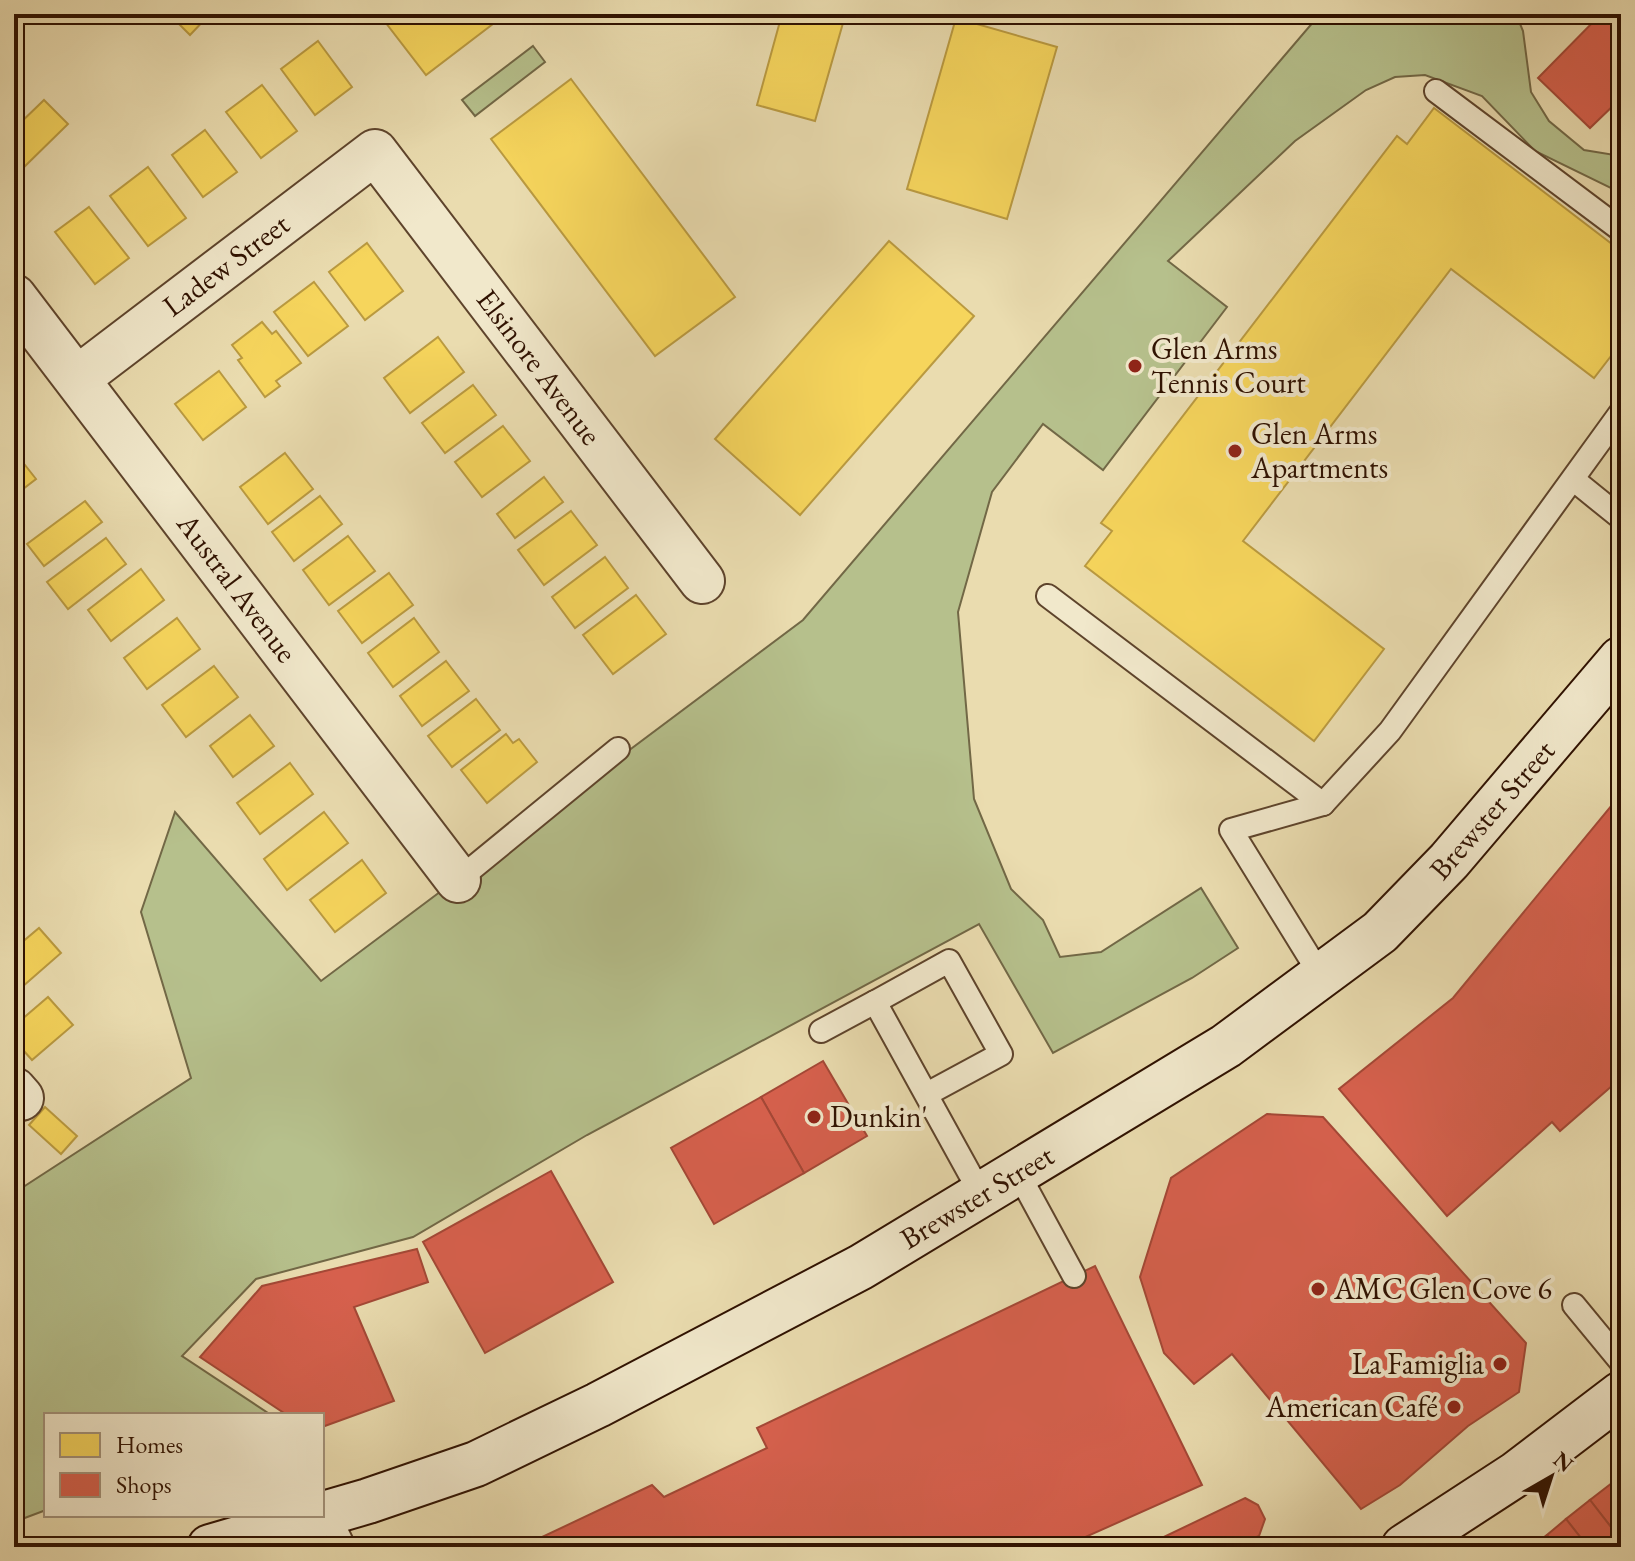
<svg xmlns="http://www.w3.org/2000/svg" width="1635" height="1561" font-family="'EB Garamond',serif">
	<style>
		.green { fill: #b6c08c; stroke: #726846; stroke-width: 2 }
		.homes { fill: #f6d55c; stroke: #ba9a40; stroke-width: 2 }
		.shops { fill: #d6604d; stroke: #a44836; stroke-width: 2 }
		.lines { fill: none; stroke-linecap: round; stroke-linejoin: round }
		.lane-casing { stroke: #5e442c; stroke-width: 26 }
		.street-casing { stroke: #5e442c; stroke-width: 48 }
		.secondary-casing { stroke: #2f1100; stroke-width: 48 }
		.lane { stroke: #f1e8cb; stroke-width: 22 }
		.street { stroke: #f1e8cb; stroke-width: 44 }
		.secondary { stroke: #f1e8cb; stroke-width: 44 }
		.poi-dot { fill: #8f2418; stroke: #f1e8cb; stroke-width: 3 }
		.labels { text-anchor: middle; stroke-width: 8; stroke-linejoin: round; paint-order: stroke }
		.street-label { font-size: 30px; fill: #2f1100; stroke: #f1e8cb }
		.poi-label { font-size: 30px; fill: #2f1100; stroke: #f1e8cb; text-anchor: start }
	</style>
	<rect width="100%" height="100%" fill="#eadcaf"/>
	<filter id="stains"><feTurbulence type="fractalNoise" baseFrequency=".0025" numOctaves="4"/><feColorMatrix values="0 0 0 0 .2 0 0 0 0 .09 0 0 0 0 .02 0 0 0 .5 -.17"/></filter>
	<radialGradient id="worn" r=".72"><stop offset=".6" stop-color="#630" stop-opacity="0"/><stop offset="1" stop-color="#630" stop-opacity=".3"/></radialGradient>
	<g class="green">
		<polygon points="1320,14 1516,14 1523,31 1531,92 1549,121 1584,150 1621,156 1621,193 1535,151 1482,96 1425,75 1395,77 1366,90 1295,141 1168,261 1227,307 1103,470 1043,424 992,492 958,612 974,799 1011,889 1043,920 1060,957 1101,952 1201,888 1238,948 1192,978 1053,1053 979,924 587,1135 413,1237 256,1279 182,1356 271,1415 46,1415 46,1510 14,1522 14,1193 191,1078 141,912 175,812 321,981 803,620"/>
		<polygon points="533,46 545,62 475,116 462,100"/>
	</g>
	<g class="homes">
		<polygon points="169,14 210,14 190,35"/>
		<polygon points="379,14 506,14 426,75"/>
		<polygon points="782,14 845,16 815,121 757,105"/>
		<polygon points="956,18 1057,47 1007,219 907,189"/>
		<polygon points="318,41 352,87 315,115 281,69"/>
		<polygon points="571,79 735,297 655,356 491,139"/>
		<polygon points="262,85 297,131 261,158 226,112"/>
		<polygon points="44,100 68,124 19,172 14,167 14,129"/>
		<polygon points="1434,108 1621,251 1621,343 1594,378 1451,269 1243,541 1384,649 1314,741 1085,566 1112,531 1101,523 1397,136 1407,144"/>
		<polygon points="205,130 237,172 203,197 172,155"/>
		<polygon points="148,167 186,218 148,246 110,196"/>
		<polygon points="89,207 129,258 95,284 55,232"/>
		<polygon points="889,241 974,316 800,515 715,439"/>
		<polygon points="367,243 403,291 365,320 329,272"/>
		<polygon points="314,282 348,326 308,356 274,312"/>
		<polygon points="262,322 272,334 276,331 301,363 276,381 280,386 265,397 238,360 242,358 232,345"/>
		<polygon points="438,337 464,372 410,413 384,378"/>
		<polygon points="219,371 246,407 203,440 175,404"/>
		<polygon points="473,385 496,415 445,453 422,423"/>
		<polygon points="503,426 530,461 482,497 455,462"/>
		<polygon points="14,451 36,479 14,496"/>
		<polygon points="285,453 313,489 268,524 240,487"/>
		<polygon points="544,477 563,502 515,538 497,514"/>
		<polygon points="320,496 342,524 294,561 272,532"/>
		<polygon points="85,501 102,522 44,566 27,544"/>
		<polygon points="571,511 597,545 544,585 518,550"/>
		<polygon points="348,536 375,571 329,605 303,570"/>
		<polygon points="106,538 126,564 68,609 47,582"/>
		<polygon points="605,557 628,588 575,628 552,597"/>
		<polygon points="141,569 164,600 111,641 88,610"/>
		<polygon points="389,573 413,605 362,643 338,611"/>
		<polygon points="636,595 666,634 613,674 583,635"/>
		<polygon points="177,618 200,649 147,689 124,658"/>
		<polygon points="414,618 439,652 393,687 368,653"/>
		<polygon points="446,661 469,691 422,726 400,696"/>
		<polygon points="214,666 238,697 186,737 162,705"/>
		<polygon points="476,699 500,730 452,767 428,736"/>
		<polygon points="250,715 274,746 233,777 210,746"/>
		<polygon points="506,734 513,743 519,739 537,762 487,803 461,770"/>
		<polygon points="290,763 313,794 260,834 237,803"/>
		<polygon points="324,812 348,843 287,890 264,859"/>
		<polygon points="362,860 386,893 335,932 310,900"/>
		<polygon points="39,928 61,953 14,994 14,949"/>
		<polygon points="48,997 73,1025 32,1060 14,1040 14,1026"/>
		<polygon points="45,1107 77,1136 61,1154 29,1125"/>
	</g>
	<g class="shops">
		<polygon points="1601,14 1621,14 1621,98 1590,128 1538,78"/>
		<polygon points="1621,794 1621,1078 1560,1131 1552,1122 1447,1216 1339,1089 1453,998"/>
		<polygon points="823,1061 867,1136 804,1173 761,1097"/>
		<polygon points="761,1097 804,1173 714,1224 671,1148"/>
		<polygon points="1267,1114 1323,1117 1526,1343 1519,1392 1468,1426 1400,1485 1361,1509 1232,1354 1194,1384 1164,1353 1140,1277 1171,1178"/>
		<polygon points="551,1171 613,1282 485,1353 423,1242"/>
		<polygon points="417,1249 428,1282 354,1307 394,1401 322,1427 322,1415 287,1415 200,1357 262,1286"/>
		<polygon points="1095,1266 1202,1485 1063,1547 521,1547 652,1485 664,1497 767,1448 757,1428"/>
		<polygon points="1621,1476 1621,1540 1590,1500"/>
		<polygon points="1245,1498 1258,1505 1265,1519 1259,1536 1247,1541 1250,1547 1143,1547"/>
		<polygon points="1590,1500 1621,1540 1621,1547 1588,1547 1566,1519"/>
		<polygon points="1566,1519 1588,1547 1556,1547 1547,1535"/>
		<polygon points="1547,1535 1556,1547 1529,1547"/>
	</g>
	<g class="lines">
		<g class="lane-casing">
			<g id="lane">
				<polyline points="1436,91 1621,230"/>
				<polyline points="1574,480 1621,518"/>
				<polyline points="1048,596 1323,804"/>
				<polyline points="458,880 618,749"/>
				<polyline points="1321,976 1231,830 1323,804 1390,731 1621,412"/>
				<polyline points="821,1031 875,1002"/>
				<polyline points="927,1094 1001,1054 949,961 875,1002 982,1196"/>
				<polyline points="1018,1173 1074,1276"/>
				<polyline points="1574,1305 1621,1362"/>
				<polyline points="328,1513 344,1547"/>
			</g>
		</g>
		<g class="street-casing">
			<g id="street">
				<polyline points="14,297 458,880"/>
				<polyline points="78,378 375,152 702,581"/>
				<polyline points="14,1090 21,1098"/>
			</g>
		</g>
		<g class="secondary-casing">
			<g id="secondary">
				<polyline points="210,1547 368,1501 476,1464 598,1405 861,1267 1226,1046 1380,932 1449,861 1621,659"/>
				<polyline points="1404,1547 1516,1474 1621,1394"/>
			</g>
		</g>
		<use href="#lane" class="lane"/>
		<use href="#street" class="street"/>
		<use href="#secondary" class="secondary"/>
	</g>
	<g class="poi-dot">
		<circle cx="1135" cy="366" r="8"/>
		<circle cx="1235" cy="451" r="8"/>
		<circle cx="814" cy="1117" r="8"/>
		<circle cx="1318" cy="1289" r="8"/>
		<circle cx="1500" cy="1364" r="8"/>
		<circle cx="1454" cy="1407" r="8"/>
	</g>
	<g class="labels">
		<g class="street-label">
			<text transform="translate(226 265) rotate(-37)" y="10">Ladew Street</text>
			<text transform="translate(539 367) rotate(53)" y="10">Elsinore Avenue</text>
			<text transform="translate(237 588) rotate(53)" y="10">Austral Avenue</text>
			<text transform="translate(1492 810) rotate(-49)" y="10">Brewster Street</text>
			<text transform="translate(977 1197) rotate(-31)" y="10">Brewster Street</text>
		</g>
		<g class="poi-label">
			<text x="1151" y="359">Glen Arms<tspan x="1151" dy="34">Tennis Court</tspan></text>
			<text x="1251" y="444">Glen Arms<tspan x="1251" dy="34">Apartments</tspan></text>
			<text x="830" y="1127">Dunkin'</text>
			<text x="1334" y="1299">AMC Glen Cove 6</text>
			<text x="1484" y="1374" text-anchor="end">La Famiglia</text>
			<text x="1438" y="1417" text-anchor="end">American Café</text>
		</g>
	</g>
	<rect width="1635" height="1561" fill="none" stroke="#eadcaf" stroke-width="48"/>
	<rect x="16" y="16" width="1603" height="1529" fill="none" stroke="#2f1100" stroke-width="4"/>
	<rect x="24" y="24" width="1587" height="1513" fill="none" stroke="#2f1100" stroke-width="2"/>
	<rect x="44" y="1413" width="280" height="104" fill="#f1e8cb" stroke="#a3927a" stroke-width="2"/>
	<rect x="60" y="1433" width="40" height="24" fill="#f6d55c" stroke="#a3927a" stroke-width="2"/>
	<text x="116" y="1453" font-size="24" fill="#2f1100">Homes</text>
	<rect x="60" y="1473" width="40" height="24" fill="#d6604d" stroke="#a3927a" stroke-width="2"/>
	<text x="116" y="1493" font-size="24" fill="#2f1100">Shops</text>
	<g transform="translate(1551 1477) rotate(39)" stroke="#f1e8cb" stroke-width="6" paint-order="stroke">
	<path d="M0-6L14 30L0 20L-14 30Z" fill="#2f1100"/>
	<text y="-12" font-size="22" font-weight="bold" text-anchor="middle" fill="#2f1100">N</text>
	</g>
	<rect width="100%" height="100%" filter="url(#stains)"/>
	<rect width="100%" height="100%" fill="url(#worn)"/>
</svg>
